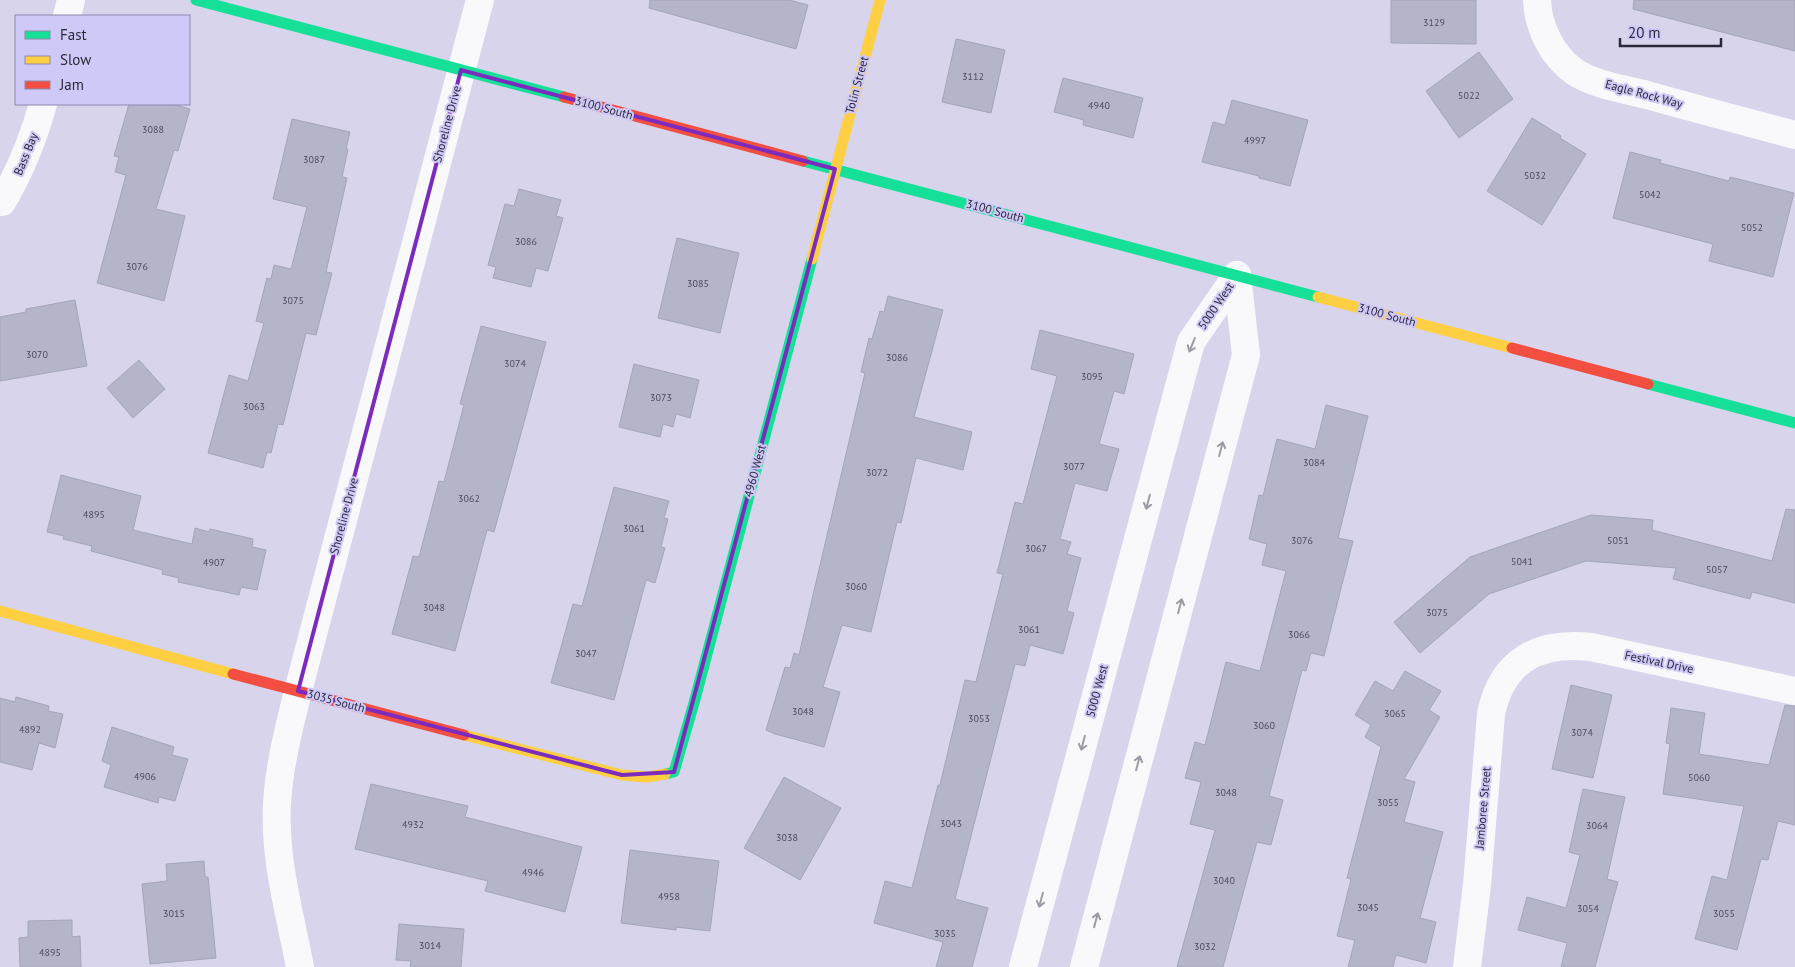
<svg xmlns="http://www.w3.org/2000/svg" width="1795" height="967" font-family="'PT Sans',sans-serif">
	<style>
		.building { fill: #b4b5c8; stroke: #a4a5b8 }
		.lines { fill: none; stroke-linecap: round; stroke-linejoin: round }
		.street { stroke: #f9f9fc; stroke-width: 28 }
		.fast { stroke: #16e098; stroke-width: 11 }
		.slow { stroke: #ffcf43; stroke-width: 11 }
		.jam { stroke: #f24e42; stroke-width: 11 }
		.oneway { stroke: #9c9ba5 }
		.marked { fill: none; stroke: #7b2cbf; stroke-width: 4; stroke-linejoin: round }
		.labels { text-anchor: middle; stroke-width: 4; stroke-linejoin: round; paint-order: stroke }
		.number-label { font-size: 10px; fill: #4d4b5e }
		.street-label { font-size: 12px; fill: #2b283a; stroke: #cfc9f7 }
	</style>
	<rect width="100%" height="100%" fill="#d7d4ec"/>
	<g class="building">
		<polygon points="650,0 789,0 808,5 796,49 649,8"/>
		<polygon points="1391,0 1476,0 1476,44 1391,43"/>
		<polygon points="1634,0 1795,0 1795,51 1633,9"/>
		<polygon points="956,39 1005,50 991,113 942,102"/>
		<polygon points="1479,52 1513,99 1459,138 1426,91"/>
		<polygon points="1063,78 1143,98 1133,138 1083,125 1084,120 1054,112"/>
		<polygon points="1232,100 1308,120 1290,186 1259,178 1259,176 1202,162 1213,122 1225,125"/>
		<polygon points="129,104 172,104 190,109 178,151 174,150 156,209 185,216 164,301 97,283 126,175 115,172 119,157 114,156"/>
		<polygon points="1532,118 1561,136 1560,138 1586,154 1542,225 1487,191"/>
		<polygon points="292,119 350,132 346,149 348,149 342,177 347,178 326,272 332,273 316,335 306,333 283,425 278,424 271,453 267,452 263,468 208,453 229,375 248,381 264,323 256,321 267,278 271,279 274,265 291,269 307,207 273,199"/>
		<polygon points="1630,152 1661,160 1660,163 1729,181 1730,177 1794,193 1773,277 1709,261 1713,244 1613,218"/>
		<polygon points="519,189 561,200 556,216 563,218 548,271 536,268 531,287 493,278 496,267 488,265 505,204 514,206"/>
		<polygon points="677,238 739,253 720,333 658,318"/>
		<polygon points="888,296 943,310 914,417 972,432 963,470 916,458 901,523 897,522 871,632 842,625 823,687 840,692 824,747 775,734 766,730 785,667 790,668 794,653 799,655 865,373 861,372 869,338 872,339 880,311 884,312"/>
		<polygon points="75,300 87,366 0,381 0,317 26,312 26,309"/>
		<polygon points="481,326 546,342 494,532 487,530 455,651 392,634 413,556 419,557 439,481 444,482 464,405 460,404"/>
		<polygon points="1040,330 1134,354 1124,394 1114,391 1099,444 1119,449 1107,491 1075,483 1060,539 1071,542 1067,554 1081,558 1067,611 1074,613 1063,654 1030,645 1025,666 1015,664 955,899 988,908 972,967 936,967 943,942 874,923 885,881 912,888 938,785 940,785 965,680 976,682 1003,574 997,573 1015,502 1023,504 1057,376 1031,369"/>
		<polygon points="139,360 165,389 133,418 107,388"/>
		<polygon points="634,364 699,380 690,418 676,414 673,427 663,424 660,437 619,427"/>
		<polygon points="1326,405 1368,416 1338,538 1353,541 1324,656 1311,653 1306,671 1302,670 1269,796 1283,800 1271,845 1257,842 1223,967 1177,967 1215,830 1190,824 1201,782 1185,778 1195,742 1205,745 1226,662 1260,671 1286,571 1262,565 1267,544 1249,539 1259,495 1263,496 1277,439 1315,449"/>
		<polygon points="61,475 141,496 133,530 192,544 195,528 209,532 210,529 253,539 252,547 266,550 257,590 241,587 239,595 178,582 179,578 162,574 163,570 91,551 92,546 63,539 64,536 47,532"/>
		<polygon points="614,487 669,501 664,518 668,519 661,547 665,548 655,583 646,580 614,700 551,683 573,604 582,606"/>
		<polygon points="1786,509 1795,510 1795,603 1752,592 1750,599 1673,579 1676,568 1586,561 1489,594 1420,653 1394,622 1470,557 1591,515 1653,520 1652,530 1772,561"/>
		<polygon points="1405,671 1441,691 1429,710 1440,717 1404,779 1415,782 1404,822 1443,832 1420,918 1436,922 1426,963 1396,955 1393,967 1348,967 1355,940 1337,936 1351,879 1347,878 1381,747 1365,737 1371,725 1355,715 1375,681 1393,691"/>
		<polygon points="1571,685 1612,695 1593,778 1552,769"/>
		<polygon points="16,697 49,706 48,711 63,714 55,748 39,743 32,770 0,762 0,698 15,702"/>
		<polygon points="1785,705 1795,706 1795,825 1778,821 1768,860 1761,859 1737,950 1695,939 1712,876 1727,880 1744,806 1663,794 1670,744 1666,743 1671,708 1705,713 1699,754 1769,765"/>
		<polygon points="112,727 174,747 172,755 188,759 175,801 159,797 158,803 104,787 111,765 102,761"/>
		<polygon points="784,777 841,808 800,880 744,848"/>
		<polygon points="371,784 468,806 465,817 582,847 565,912 485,891 488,881 355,849"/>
		<polygon points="1583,789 1625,797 1607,879 1618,882 1595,967 1561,967 1567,943 1518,930 1527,897 1566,908 1580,855 1569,852"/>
		<polygon points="630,850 719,861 710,931 676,927 676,930 621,923"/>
		<polygon points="204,861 205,877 208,877 216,958 150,964 142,884 167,881 166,864"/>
		<polygon points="72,920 72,937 80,936 81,967 20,967 19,938 28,937 28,921"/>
		<polygon points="399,924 464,929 461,967 410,967 411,961 396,960"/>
	</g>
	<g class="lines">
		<g class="street">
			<path d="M1537 0C1538 27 1552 56 1575 72 1595 85 1624 89 1647 95 1697 109 1746 122 1795 135"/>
			<polyline points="67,16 71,0"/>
			<path d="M2 202C21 170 33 140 43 104"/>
			<path d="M300 967C290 914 274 859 277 804 279 766 289 728 298 691L480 0"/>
			<polyline points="1023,967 1191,342 1237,275"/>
			<polyline points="1084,967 1246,355 1237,275"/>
			<path d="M1467 967 1477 885 1491 714C1502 660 1539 641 1591 647L1795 691"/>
		</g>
		<g class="fast">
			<polyline points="196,0 564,97"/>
			<polyline points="803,161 1318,297"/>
			<polyline points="1648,384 1795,423"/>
			<polyline points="665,774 674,772 694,703 812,259"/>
		</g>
		<g class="slow">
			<polyline points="812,259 880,0"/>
			<polyline points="1318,297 1512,348"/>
			<polyline points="0,611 233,674"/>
			<polyline points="464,735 622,775 647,777 665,774"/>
		</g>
		<g class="jam">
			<polyline points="564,97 803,161"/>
			<polyline points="1512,348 1648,384"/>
			<polyline points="233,674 464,735"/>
		</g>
	</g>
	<defs><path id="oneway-shaft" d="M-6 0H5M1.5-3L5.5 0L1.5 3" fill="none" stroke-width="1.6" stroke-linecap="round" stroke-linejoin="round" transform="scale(1.25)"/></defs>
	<g class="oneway">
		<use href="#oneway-shaft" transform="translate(1192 345) rotate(112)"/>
		<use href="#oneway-shaft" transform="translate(1221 449) rotate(-75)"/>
		<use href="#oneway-shaft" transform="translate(1148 502) rotate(105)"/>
		<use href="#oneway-shaft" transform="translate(1180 606) rotate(-75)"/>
		<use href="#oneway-shaft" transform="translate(1083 743) rotate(105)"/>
		<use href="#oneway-shaft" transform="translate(1138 763) rotate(-75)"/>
		<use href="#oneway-shaft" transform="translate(1041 900) rotate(105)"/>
		<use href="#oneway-shaft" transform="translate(1096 920) rotate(-75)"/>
	</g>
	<path class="marked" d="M461 70 835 169 674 772 622 775 298 691Z"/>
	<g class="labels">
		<g class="number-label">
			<text x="1434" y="26">3129</text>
			<text x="973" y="80">3112</text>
			<text x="1469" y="99">5022</text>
			<text x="1099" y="109">4940</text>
			<text x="153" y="133">3088</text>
			<text x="1255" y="144">4997</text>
			<text x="314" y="163">3087</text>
			<text x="1535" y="179">5032</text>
			<text x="1650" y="198">5042</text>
			<text x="1752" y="231">5052</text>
			<text x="526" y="245">3086</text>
			<text x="137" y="270">3076</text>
			<text x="698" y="287">3085</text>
			<text x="293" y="304">3075</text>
			<text x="37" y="358">3070</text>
			<text x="897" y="361">3086</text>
			<text x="515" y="367">3074</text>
			<text x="1092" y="380">3095</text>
			<text x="661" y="401">3073</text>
			<text x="254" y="410">3063</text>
			<text x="1314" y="466">3084</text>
			<text x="1074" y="470">3077</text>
			<text x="877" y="476">3072</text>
			<text x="469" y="502">3062</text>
			<text x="94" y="518">4895</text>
			<text x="634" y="532">3061</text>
			<text x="1302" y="544">3076</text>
			<text x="1618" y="544">5051</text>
			<text x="1036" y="552">3067</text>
			<text x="1522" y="565">5041</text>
			<text x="214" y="566">4907</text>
			<text x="1717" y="573">5057</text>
			<text x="856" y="590">3060</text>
			<text x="434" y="611">3048</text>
			<text x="1437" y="616">3075</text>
			<text x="1029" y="633">3061</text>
			<text x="1299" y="638">3066</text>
			<text x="586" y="657">3047</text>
			<text x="803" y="715">3048</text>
			<text x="1395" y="717">3065</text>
			<text x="979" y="722">3053</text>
			<text x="1264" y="729">3060</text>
			<text x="30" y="733">4892</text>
			<text x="1582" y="736">3074</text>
			<text x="145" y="780">4906</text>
			<text x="1699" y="781">5060</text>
			<text x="1226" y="796">3048</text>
			<text x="1388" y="806">3055</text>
			<text x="951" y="827">3043</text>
			<text x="413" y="828">4932</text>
			<text x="1597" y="829">3064</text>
			<text x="787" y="841">3038</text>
			<text x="533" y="876">4946</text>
			<text x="1224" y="884">3040</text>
			<text x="669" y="900">4958</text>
			<text x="1368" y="911">3045</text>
			<text x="1588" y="912">3054</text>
			<text x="174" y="917">3015</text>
			<text x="1724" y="917">3055</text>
			<text x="945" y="937">3035</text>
			<text x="430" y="949">3014</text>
			<text x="1205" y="950">3032</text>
			<text x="50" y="956">4895</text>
		</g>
		<g class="street-label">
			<text transform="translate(857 85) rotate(-75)" y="4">Tolin Street</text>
			<text transform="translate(1644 94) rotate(15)" y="4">Eagle Rock Way</text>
			<text transform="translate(604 108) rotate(15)" y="4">3100 South</text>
			<text transform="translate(447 124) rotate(-75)" y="4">Shoreline Drive</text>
			<text transform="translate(26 154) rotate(-68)" y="4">Bass Bay</text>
			<text transform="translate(995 211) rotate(15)" y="4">3100 South</text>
			<text transform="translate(1216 306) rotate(-56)" y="4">5000 West</text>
			<text transform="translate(1387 315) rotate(15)" y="4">3100 South</text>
			<text transform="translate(755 471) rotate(-75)" y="4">4960 West</text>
			<text transform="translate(344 516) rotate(-75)" y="4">Shoreline Drive</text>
			<text transform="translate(1659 662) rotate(12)" y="4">Festival Drive</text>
			<text transform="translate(1097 691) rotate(-75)" y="4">5000 West</text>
			<text transform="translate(336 701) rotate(15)" y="4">3035 South</text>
			<text transform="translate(1483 808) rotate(-85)" y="4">Jamboree Street</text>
		</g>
	</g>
	<rect x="15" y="15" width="175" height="90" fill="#cfc9f7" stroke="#8d89ab"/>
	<rect x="25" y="31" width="25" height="8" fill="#16e098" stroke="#8d89ab"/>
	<text x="60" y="40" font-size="15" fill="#2b283a">Fast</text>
	<rect x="25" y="56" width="25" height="8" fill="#ffcf43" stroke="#8d89ab"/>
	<text x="60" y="65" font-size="15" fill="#2b283a">Slow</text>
	<rect x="25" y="81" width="25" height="8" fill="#f24e42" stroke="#8d89ab"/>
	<text x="60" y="90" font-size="15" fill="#2b283a">Jam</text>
	<path d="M1620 38v8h101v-8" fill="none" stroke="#2b283a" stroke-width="2.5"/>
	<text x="1628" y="38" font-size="15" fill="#2b283a" stroke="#cfc9f7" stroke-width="4" paint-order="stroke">20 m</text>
</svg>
